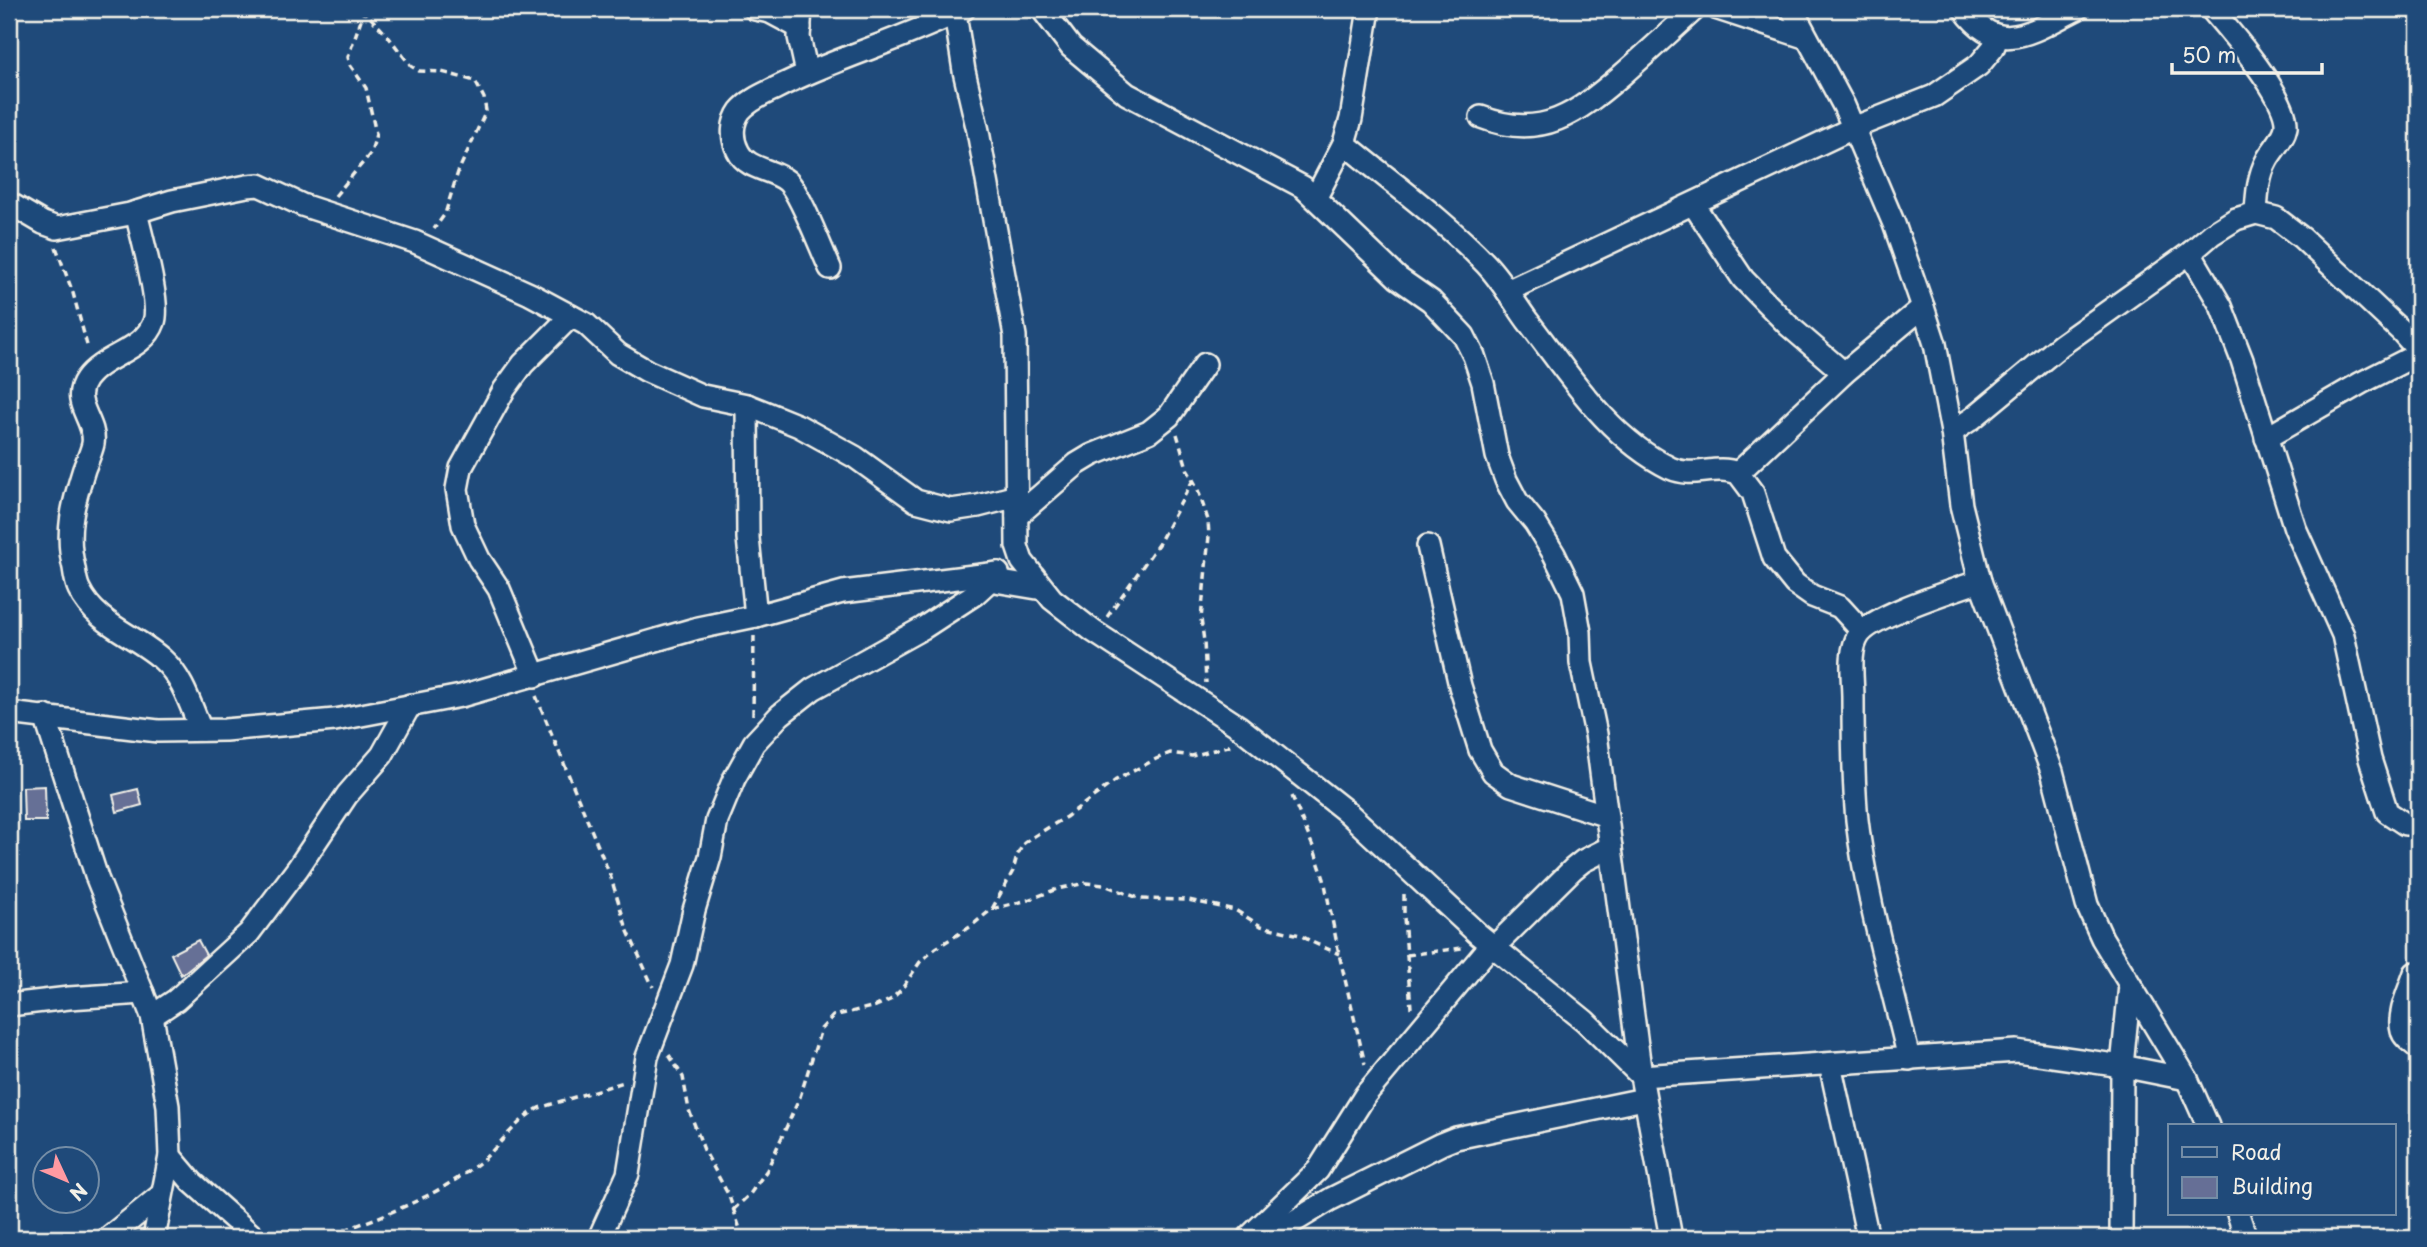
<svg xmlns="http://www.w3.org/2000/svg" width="2427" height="1247" font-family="'Playpen Sans',sans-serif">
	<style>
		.building { fill: #666f96; stroke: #f4f1e8; stroke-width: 2 }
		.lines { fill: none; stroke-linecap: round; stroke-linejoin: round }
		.minor-casing { stroke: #f4f1e8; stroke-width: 26 }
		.path { stroke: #f4f1e8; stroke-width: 3.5; stroke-dasharray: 7 5; stroke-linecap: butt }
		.minor { stroke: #1f4a7a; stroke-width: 21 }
	</style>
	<rect width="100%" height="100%" fill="#1f4a7a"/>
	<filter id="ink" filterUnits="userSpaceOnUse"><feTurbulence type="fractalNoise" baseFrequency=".0143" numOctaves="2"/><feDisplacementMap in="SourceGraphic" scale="14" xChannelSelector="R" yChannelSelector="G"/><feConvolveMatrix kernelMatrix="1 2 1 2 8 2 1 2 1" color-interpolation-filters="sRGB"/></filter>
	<g filter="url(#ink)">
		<g class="building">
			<polygon points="45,786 46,821 24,821 23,787"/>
			<polygon points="138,789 142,805 117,812 113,795"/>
			<polygon points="198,940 206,955 181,975 171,954"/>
		</g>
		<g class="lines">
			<g class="minor-casing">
				<g id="minor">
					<polyline points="755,9 770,12 800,28"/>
					<polyline points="801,9 799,37 807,73"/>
					<polyline points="1042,9 1071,47 1127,94 1303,187 1398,278 1431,301 1464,336 1474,356 1483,383 1497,456 1506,480 1517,501 1535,523 1554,554 1573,593 1580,632 1581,663 1596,734 1641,1076 1671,1238"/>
					<polyline points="1718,9 1807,38"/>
					<polyline points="1792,9 1844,106 1894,224 1923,307 1935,344 1952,432 1961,505 1980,581 2052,771 2087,905 2102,938 2187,1079 2208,1126"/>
					<path d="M1964 9C1999 59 2034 30 2077 9"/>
					<path d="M2211 9C2230 31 2289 99 2286 127 2284 139 2272 150 2267 160 2258 176 2257 196 2256 213"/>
					<polyline points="955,13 964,71 978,131 1015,336 1017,546 1022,561 1052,599 1093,631 1238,726 1347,812 1478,934 1585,1021 1641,1076 2017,1051 2122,1066 2187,1079"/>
					<path d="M1481 117C1542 141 1577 113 1622 75 1647 53 1671 31 1695 9"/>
					<path d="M1344 143C1392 183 1443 219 1486 264 1502 281 1514 302 1527 320 1569 374 1607 437 1670 468 1694 479 1714 464 1738 473L1753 493 1774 558 1795 584 1812 596 1840 607 1862 631"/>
					<polyline points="1316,197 1344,143 1351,119 1369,9"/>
					<polyline points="9,203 43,223 57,228 130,214 172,201 247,186 259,185 302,205 415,242 530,294 586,324 618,354 647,371 703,396 747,405 799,426 855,457 916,501 951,510 978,506 1017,496"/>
					<polyline points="1693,204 1743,279 1788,325 1844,373"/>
					<path d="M136 212C141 235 161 303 154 322 144 351 103 355 86 379 69 403 97 420 93 444 91 453 87 461 84 469 73 504 65 533 74 568 75 575 76 583 79 589 96 625 136 635 163 660 183 678 191 707 201 730"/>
					<polyline points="2190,253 2221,306 2242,360 2295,528 2343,635 2370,759 2387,812 2405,824 2418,824"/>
					<path d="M830 268C821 249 800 192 787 181 773 169 747 170 738 151 731 138 732 122 740 111 749 100 764 94 776 88 837 57 903 40 964 9"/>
					<polyline points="1507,291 1853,128 1934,96 1979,65 1993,48 1998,36"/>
					<polyline points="747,405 748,538 756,616"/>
					<polyline points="1952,432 1973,418 2061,345 2190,253 2212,234 2236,219 2256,213 2276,218 2302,238 2401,331 2418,350"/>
					<polyline points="2266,438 2361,383 2418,354"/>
					<polyline points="1738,473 1844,373 1923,307"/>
					<polyline points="1017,516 1077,464 1092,455 1149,432 1169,416 1205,364"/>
					<polyline points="1428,546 1460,686 1480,750 1493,772 1511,785 1607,816"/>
					<polyline points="989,580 1043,589"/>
					<polyline points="535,676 499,589 479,559 463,525 457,489 461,468 504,390 523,364 571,316"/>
					<polyline points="9,713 158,731 225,730 335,720 461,696 698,628 756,616 843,592 998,573"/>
					<polyline points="45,716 97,878 152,1016 168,1106 170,1156 154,1238"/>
					<polyline points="1494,947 1573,869 1583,861 1611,847"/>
					<path d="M2415 973C2410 989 2397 1014 2402 1031 2404 1038 2413 1043 2418 1048"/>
					<polyline points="9,1005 69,998 143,993"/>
					<polyline points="152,1016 176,1000 249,933 298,868 347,795 382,755 410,705"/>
					<path d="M1909 1059C1891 981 1866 899 1857 820 1853 779 1853 738 1853 698 1853 679 1848 651 1859 635 1873 615 1955 590 1980 581"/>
					<polyline points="1830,1064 1868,1238"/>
					<polyline points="170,1156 192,1182 255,1238"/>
					<polyline points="2238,1214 2246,1238"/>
					<polyline points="1250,1236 1318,1170 1366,1094 1491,945"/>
					<polyline points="108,1238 161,1195"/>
					<polyline points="599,1238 628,1174 647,1057 682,965 694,910 710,857 717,820 734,779 754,743 780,715 813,689 923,628 975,594 998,573"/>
					<polyline points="1260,1238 1285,1227 1331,1199 1441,1144 1456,1138 1644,1099"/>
					<polyline points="2121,1238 2122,1066 2130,985"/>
				</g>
			</g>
			<g class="path">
				<polyline points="362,9 387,35 411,66 419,71 442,72 475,81 484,98 486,111 458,172 445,214 434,229"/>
				<polyline points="335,196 371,153 376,134 366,88 350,65 348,57 364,11"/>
				<polyline points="56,247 73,293 88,349"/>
				<polyline points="1177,434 1188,471 1197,487 1208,520 1209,536 1201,619 1204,641 1206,683"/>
				<polyline points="1107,617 1159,543 1193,480"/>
				<polyline points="536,696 610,875 627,929 653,987"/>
				<polyline points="753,715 754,635"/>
				<polyline points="1292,796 1314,849 1324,879 1339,954 1365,1064"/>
				<polyline points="1404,894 1404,917 1411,1008"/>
				<polyline points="992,909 1028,900 1057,889 1086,883 1104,885 1141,899 1188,900 1235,910 1261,926 1300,935 1314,943 1339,954"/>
				<polyline points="1407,955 1462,948"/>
				<polyline points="669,1055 683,1077 689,1110 704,1150 729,1196 743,1238"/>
				<polyline points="733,1210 750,1194 767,1170 800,1097 821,1029 833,1016 876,1006 890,1000 901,990 920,962 936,948 970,927 992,909 1013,871 1017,856 1023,844 1031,838 1066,817 1116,780 1156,759 1170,753 1192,756 1232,745"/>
				<path d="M322 1238C375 1219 434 1199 479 1163 500 1146 515 1121 539 1108L624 1082"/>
			</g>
			<use href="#minor" class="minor"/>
		</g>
	</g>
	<rect width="2427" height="1247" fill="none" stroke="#1f4a7a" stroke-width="35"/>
	<rect x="18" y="18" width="2392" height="1212" fill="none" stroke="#f4f1e8" stroke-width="2.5" filter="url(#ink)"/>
	<rect x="2168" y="1124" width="228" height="91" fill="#1f4a7a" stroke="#748da6" stroke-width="2"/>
	<rect x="2182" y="1147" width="35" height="10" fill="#1f4a7a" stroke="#748da6" stroke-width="2"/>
	<text x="2231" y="1160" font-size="21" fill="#f4f1e8">Road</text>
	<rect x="2182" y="1177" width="35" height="21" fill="#666f96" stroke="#748da6" stroke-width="2"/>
	<text x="2231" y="1194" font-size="21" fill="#f4f1e8">Building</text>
	<g transform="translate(66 1180) rotate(134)"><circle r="33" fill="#1f4a7a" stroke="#748da6" stroke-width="2"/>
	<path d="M0-5L12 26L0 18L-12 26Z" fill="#ff9aa2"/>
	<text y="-10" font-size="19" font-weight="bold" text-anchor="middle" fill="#f4f1e8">N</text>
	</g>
	<path d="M2172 63v10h150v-10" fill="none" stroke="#f4f1e8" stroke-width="3.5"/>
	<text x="2182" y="63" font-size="21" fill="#f4f1e8" stroke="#1f4a7a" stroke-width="5" paint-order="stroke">50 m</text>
</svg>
